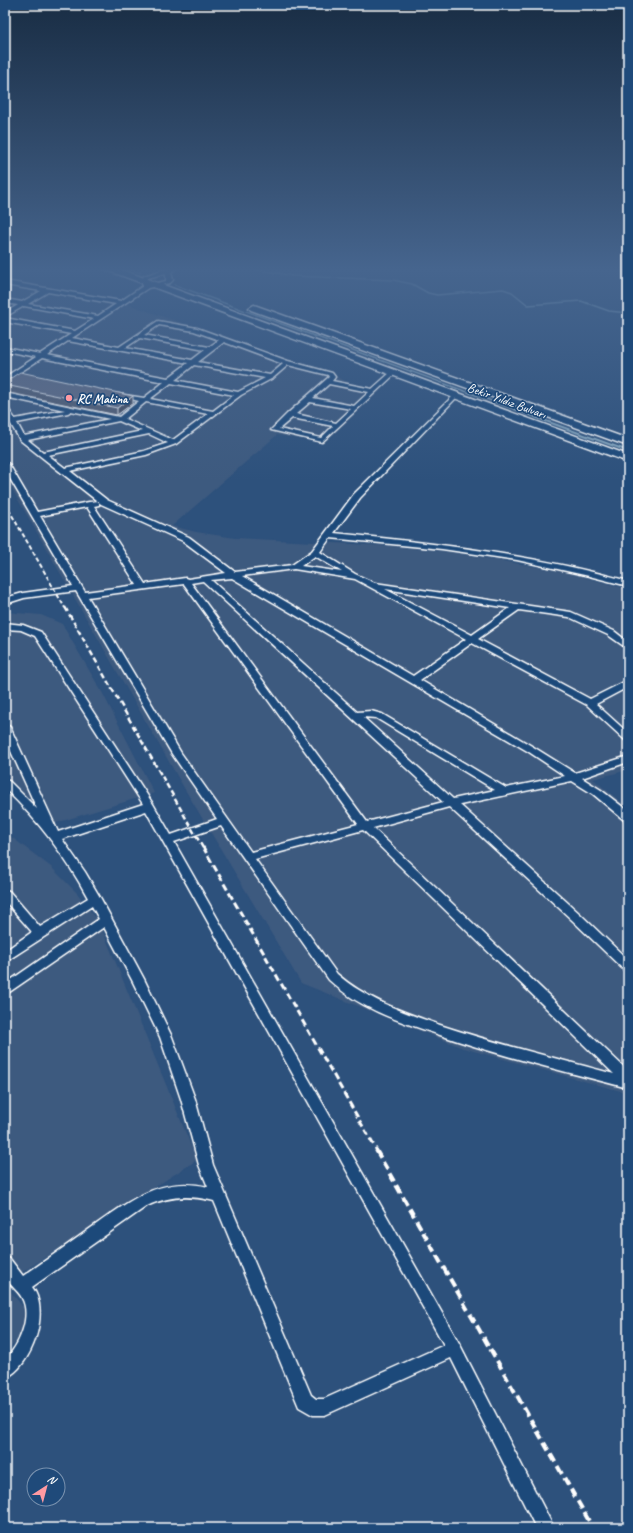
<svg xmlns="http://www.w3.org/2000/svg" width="633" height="1533" font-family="Caveat,sans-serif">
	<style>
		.built { fill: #3e5a7f }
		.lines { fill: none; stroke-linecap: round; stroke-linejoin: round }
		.stream-far1 { stroke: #8eafc5; stroke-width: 1.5 }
		.stream { stroke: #8eafc5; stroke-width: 2 }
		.street-casing { stroke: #fff; stroke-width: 3 }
		.primary-casing { stroke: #fff; stroke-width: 3 }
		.street { fill: #1f4a7a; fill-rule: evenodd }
		.primary { fill: #1f4a7a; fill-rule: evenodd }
		.rail-far3 { stroke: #fff; stroke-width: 2; stroke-dasharray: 4.5 2.5; stroke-linecap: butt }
		.rail-far2 { stroke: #fff; stroke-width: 2.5; stroke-dasharray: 5.5 3; stroke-linecap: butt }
		.rail-far1 { stroke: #fff; stroke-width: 3; stroke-dasharray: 7 3.5; stroke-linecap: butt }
		.rail { stroke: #fff; stroke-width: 4; stroke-dasharray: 9 4.5; stroke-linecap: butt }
		.wall { fill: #575f73; stroke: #fff }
		.shaded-wall { fill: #474d5e; stroke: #fff }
		.building { fill: #656e86; stroke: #fff }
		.poi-dot { fill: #ff9aa2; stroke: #1f4a7a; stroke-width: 1.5 }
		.labels { text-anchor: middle; stroke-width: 3.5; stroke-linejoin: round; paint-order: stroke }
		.far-poi-label { font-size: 13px; font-weight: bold; fill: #fff; stroke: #1f4a7a; text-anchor: start }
		.far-street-label { font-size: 13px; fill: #fff; stroke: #1f4a7a }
	</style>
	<rect width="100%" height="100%" fill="#2d517c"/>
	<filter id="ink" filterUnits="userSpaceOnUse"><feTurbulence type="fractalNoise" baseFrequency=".025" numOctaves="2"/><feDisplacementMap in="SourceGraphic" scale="8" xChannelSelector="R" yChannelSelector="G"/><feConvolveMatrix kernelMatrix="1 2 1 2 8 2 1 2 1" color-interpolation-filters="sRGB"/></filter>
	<g filter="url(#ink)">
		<g class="built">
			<polygon points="5,282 116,300 272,355 318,368 356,386 380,391 324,443 277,435 172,526 196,532 235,538 392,546 451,552 561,571 628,589 628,770 593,779 628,808 628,1093 463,1048 301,983 183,786 5,477"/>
			<polygon points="5,612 41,615 62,624 103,694 154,793 49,825 5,774"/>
			<polygon points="6,833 51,867 77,893 99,922 197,1160 5,1283"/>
			<polygon points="5,1285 36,1323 5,1351"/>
		</g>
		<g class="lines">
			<g class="stream-far1">
				<polyline points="125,267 141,273"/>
				<polyline points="206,267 251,268 293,276 393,280 412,284 428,293 437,295 503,289 512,292 528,305 581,301 609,311 628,313"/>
				<polyline points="175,285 538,418"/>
			</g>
			<polyline class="stream" points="535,417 628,451"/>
			<g class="street-casing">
				<path id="street" d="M172 267H178L171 272 173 280 170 283 148 288 72 338 119 347 158 321 197 328 288 361 332 373 335 377 332 381 372 389 391 372 396 373 322 442 271 430 287 414 329 377 328 375 288 365 273 378 241 395 176 444 146 455 70 471 107 500 189 537 235 572 292 565 312 551 354 494 455 394 457 395V397L360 498 334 533C433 543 531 554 628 581V586L589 576 517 560 442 549 330 538 320 552 355 574 375 583 571 612 614 631 628 642V649L608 635 569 617 519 610 478 639 590 699 628 680V687L596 704 628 733V741L625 740 587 705 472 643 420 680 535 748 575 773 628 756V762L582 778 601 790 628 811V821L624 820 593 794 572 781 460 805 579 913 628 960V972L624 970 571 919 449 807 373 828 628 1071V1088C564 1071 500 1056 437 1034 398 1021 360 1009 329 980L221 826 174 842 459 1343 554 1528H536L451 1358 325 1415H313L299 1407 214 1201 210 1200C188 1195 168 1196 147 1206L32 1287C51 1311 32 1367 5 1378V1359C19 1347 32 1316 22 1298 18 1290 8 1284 5 1276 3 1271 5 1262 5 1257L10 1259 23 1276C46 1260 69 1244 91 1228 129 1202 159 1175 208 1187L199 1165 181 1099 160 1037 132 980 104 927 5 995V984L99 919 92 906 5 962V951L32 932 5 901V890L9 891 40 927 88 898C66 857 39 821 5 789V780L9 781 37 809 5 738V724L10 727 58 832 143 804 35 636 21 630 5 629V623L23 625 41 632 153 804 171 835 217 819 172 754 76 591 24 598 5 604V598L23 593 73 586 5 470V462L9 464 37 512 89 502 99 501V505L94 506 145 584 185 578 188 579 226 573 183 541 101 504 20 440 5 414V406L7 407 15 419 65 410 5 397V393L119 417 139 401 118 396V394L144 398 164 382 42 358 5 382V377L36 357 5 351V347L40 354 71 334 5 322V318L75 331 94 319 24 306 5 317V313L18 305 5 303V299L22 302 41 291 5 285V281L121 301 143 286 141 281 144 276ZM166 273V281L148 285 147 281 148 278ZM48 292 116 304 98 316 28 304ZM159 325 194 331 219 340 209 347 144 335ZM140 338 205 350 192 360 125 348ZM68 341 188 363 168 378 47 355ZM224 342 283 364 270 375 198 362ZM194 365 265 378 238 392 175 380ZM171 383 234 395 213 411 150 399ZM329 384 369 392 354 406 313 398ZM146 402 208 414 173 440 125 419ZM310 402 351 409 336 423 296 414ZM71 411 110 419 24 436 17 423 68 413ZM292 418 333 426 321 438 279 429ZM119 421 142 431 43 452 28 440ZM149 434 168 443 144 451 65 468 48 455ZM87 507 137 585 85 592 40 516ZM315 556 342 572 301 566ZM294 569 355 579 466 639 413 676 242 576ZM232 578 529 752 565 776 506 788 382 714 371 711 357 712 211 580ZM203 581 443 802 367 822 191 583ZM184 584 358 824 251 852 181 753 88 597ZM385 589 510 608 472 635ZM363 717 376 718 495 790 453 799ZM146 811 444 1345 324 1399H316L311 1395 213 1165 195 1099 172 1037 144 979 101 899 85 872 62 839ZM363 830 614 1074C556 1058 497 1044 440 1025 403 1012 367 1000 337 974L255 859Z"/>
			</g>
			<g class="primary-casing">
				<g id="primary">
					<polygon points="103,267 114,267 628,455 628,462 104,269"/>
					<polygon points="254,305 628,439 628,446 251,310 249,308"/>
				</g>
			</g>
			<use href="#street" class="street"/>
			<use href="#primary" class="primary"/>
			<polyline class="rail-far3" points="5,503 65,608"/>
			<polyline class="rail-far2" points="65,607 203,848"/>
			<polyline class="rail-far1" points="203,847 377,1151"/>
			<polyline class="rail" points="376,1150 593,1528"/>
		</g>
		<polygon class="wall" points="5,382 133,403 117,415 5,392"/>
		<polygon class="shaded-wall" points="133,396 133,403 117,415 117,408"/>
		<polygon class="building" points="20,372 133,396 117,408 5,385 5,382"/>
	</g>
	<linearGradient id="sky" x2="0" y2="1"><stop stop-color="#192d44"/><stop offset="0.56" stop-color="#46658e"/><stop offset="1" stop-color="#46658e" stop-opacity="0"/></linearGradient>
	<rect width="633" height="481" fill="url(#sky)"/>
	<circle class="poi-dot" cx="69" cy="398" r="4"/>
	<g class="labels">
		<g class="far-poi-label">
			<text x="77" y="403">RC Makina</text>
		</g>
		<g class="far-street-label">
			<text transform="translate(507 400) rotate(20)" y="5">Bekir Yıldız Bulvarı</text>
		</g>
	</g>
	<rect width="633" height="1533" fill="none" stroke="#1f4a7a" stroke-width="20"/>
	<rect x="10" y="10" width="613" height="1513" fill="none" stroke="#fff" stroke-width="1.5" filter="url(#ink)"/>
	<g transform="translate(46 1487) rotate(36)"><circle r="19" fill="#1f4a7a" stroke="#7992af"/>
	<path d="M0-3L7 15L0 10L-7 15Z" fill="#ff9aa2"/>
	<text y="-6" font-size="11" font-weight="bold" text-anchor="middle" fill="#ffffff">N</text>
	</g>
</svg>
